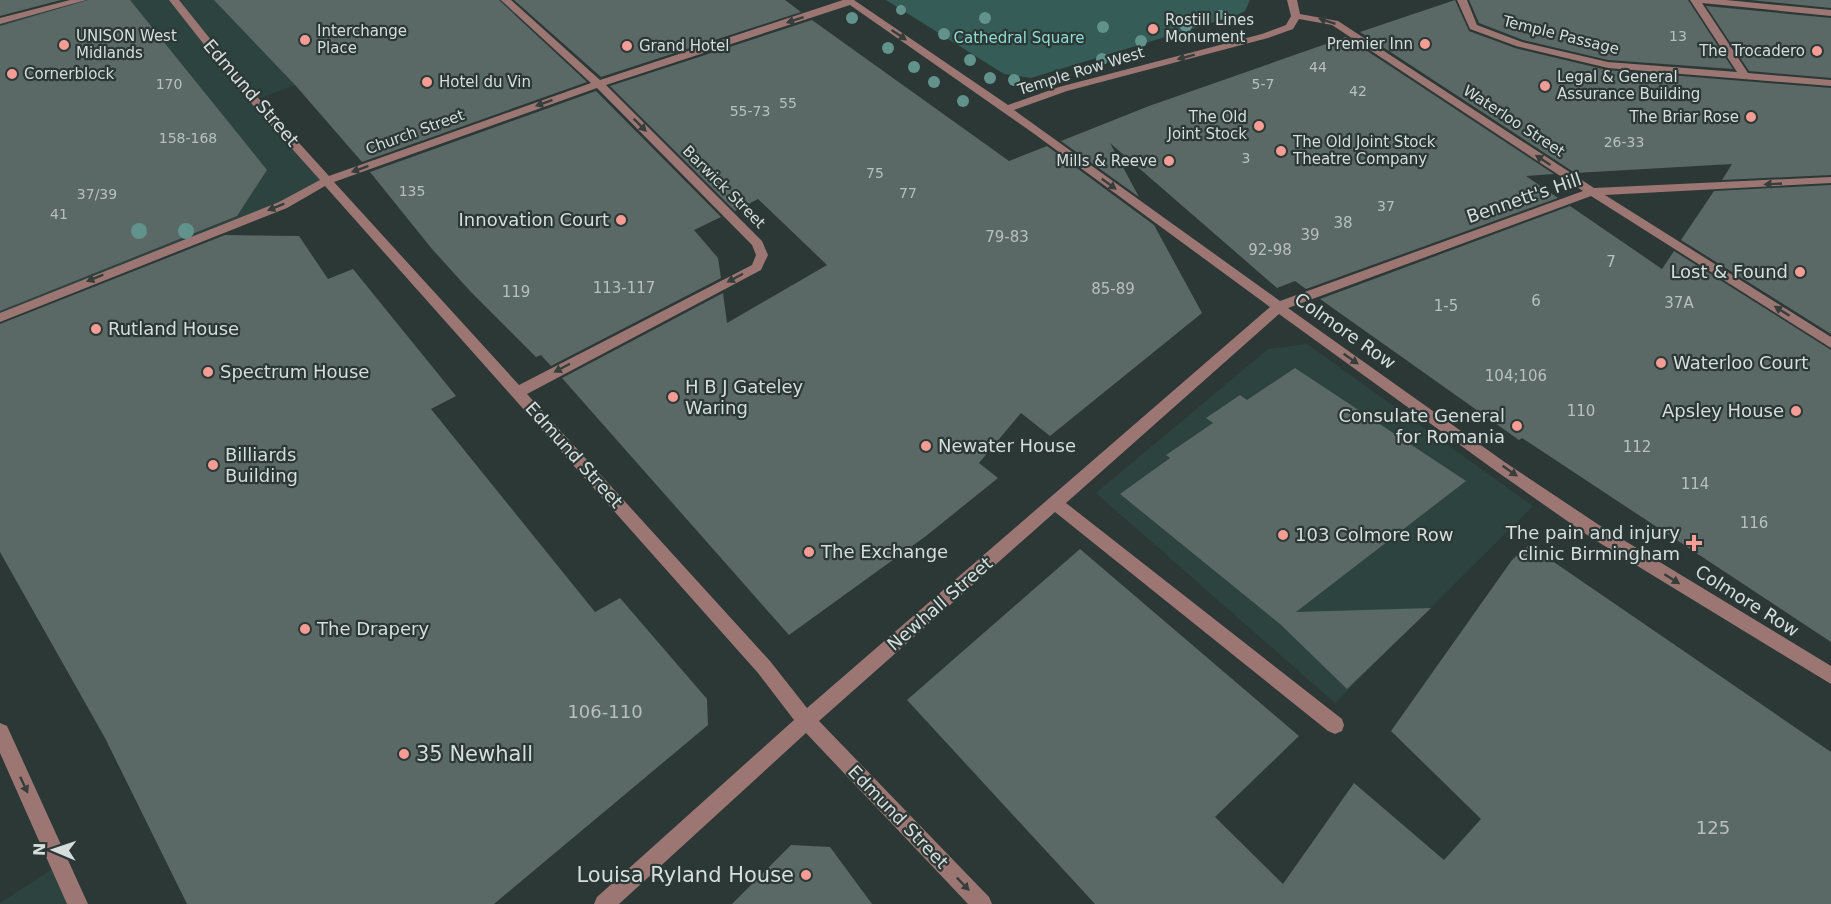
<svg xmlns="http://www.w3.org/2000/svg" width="1831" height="904" font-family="'DejaVu Sans',sans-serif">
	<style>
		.built { fill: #2d4340 }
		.green { fill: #355c57 }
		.building { fill: #5a6866 }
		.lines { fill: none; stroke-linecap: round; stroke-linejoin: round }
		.minor { fill: #9c7672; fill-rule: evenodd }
		.tree { fill: #62928c }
		.oneway { fill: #363e3c }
		.poi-dot { fill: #f59c94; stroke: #2b3836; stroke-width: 2 }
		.labels { text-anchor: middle; stroke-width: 4.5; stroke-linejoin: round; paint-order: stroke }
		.far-number-label { font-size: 14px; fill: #b7c0bf }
		.far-poi-label { font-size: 15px; fill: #d6dedd; stroke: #2b3836; text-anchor: start }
		.far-street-label { font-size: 15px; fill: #d6dedd; stroke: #2b3836 }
		.far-park-label { font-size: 15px; fill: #8fdcd3; stroke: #2b3836 }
		.number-label { font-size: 15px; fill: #b7c0bf }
		.street-label { font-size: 18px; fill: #d6dedd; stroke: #2b3836 }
		.poi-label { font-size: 18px; fill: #d6dedd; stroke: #2b3836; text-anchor: start }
		.near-number-label { font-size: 18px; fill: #b7c0bf }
		.near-poi-label { font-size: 21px; fill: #d6dedd; stroke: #2b3836; text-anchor: start }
	</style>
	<rect width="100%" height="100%" fill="#2b3836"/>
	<g class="built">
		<polygon points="81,0 506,0 519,12 393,49 255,100 328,180 306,193 0,318 0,21"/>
		<polygon points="1307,344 1533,506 1335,703 1096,493 1268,349"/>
		<polygon points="60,864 82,904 0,904 0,903"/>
	</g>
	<polygon class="green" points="886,0 1250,0 1245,11 1237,15 1031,78 1004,74"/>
	<g class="building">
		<polygon points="0,0 61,0 0,16"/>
		<polygon points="88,0 130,0 267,170 237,216 0,311 0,26"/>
		<polygon points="214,0 499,0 587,82 362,162 296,86"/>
		<polygon points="514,0 785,0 801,12 601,77"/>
		<polygon points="1455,0 1469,31 1515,48 1607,70 1831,88 1831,175 1722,180 1732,164 1575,173 1360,32"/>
		<polygon points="1469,0 1688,0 1733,69 1608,60 1523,40 1479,23"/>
		<polygon points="1750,0 1831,0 1831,8"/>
		<polygon points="1706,6 1831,18 1831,78 1749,71"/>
		<polygon points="812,20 1009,161 1047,146 1154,225 1202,313 1050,436 1021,413 979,463 998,478 926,536 789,635 562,378 723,293 727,323 827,265 758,199 735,211 610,86"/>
		<polygon points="1346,37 1554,174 1526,176 1558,198 1306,289 1295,281 1277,288 1110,143 1139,197 1061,141 1149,106"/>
		<polygon points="596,91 721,217 694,230 718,258 721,278 551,366 541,355 536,357 470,291 432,249 370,172"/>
		<polygon points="1831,185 1831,334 1681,240 1714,191"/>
		<polygon points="1570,206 1662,269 1674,251 1831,350 1831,642 1522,438 1519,440 1320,299"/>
		<polygon points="225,235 299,236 328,279 353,269 456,396 431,409 595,612 620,598 707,699 708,725 494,904 187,904 105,738 0,552 0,324"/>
		<polygon points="1295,368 1466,481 1296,612 1431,608 1347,689 1280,624 1120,494 1170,458 1166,455 1213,423 1206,418 1240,395 1247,400"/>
		<polygon points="1529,545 1831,752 1831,904 1095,904 907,700 1080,549 1299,736 1215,817 1283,884 1354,783 1444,860 1481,819 1391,731 1512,560"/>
		<polygon points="791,845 830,847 872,904 732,904"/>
	</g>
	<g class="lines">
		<g class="minor">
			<polygon points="70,0 86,0 0,24 0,18"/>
			<path d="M169 0H179L251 90 329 176 591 83 501 0H511L600 80 843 0H854L1008 105 1059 87 1262 34 1286 25 1291 16 1287 0H1297L1300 14 1338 21 1594 188 1831 177V183L1605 195 1831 337V348L1591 196 1288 308 1506 463 1602 527 1831 666V684L1590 537 1496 471 1279 314 1066 503 1342 719 1344 725 1342 731 1335 734 1328 731 1055 512 819 721 989 897 992 904H968L806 733 619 904H594L597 897 794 720 758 673 325 186 287 208 0 322V313L279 202 320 180 243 94ZM850 5 1033 133 1270 307 807 708 770 661 527 394 761 270 768 255 762 241 606 85ZM1299 19 1332 25 1583 191 1280 301 1014 110 1067 91 1268 38 1293 29ZM597 88 752 245 756 255 752 265 519 385 334 182Z"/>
			<polygon points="1457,0 1467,0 1477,25 1522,42 1608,62 1737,72 1690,0 1726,0 1831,10 1831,16 1702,3 1748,73 1831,80 1831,86 1608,68 1516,46 1470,29"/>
			<polygon points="0,723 7,726 88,904 67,904 0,753"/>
		</g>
	</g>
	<g class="tree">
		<circle cx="901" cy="10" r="5"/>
		<circle cx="1220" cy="15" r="5"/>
		<circle cx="852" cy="18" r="6"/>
		<circle cx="985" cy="18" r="6"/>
		<circle cx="1186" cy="26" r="6"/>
		<circle cx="1103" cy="27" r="6"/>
		<circle cx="944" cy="34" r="6"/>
		<circle cx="1141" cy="41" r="6"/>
		<circle cx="888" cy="48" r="6"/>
		<circle cx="1102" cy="59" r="6"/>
		<circle cx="970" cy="60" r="6"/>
		<circle cx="914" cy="67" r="6"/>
		<circle cx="990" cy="78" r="6"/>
		<circle cx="1014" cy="80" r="6"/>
		<circle cx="934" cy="82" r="6"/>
		<circle cx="963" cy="101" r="6"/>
		<circle cx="139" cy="231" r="8"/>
		<circle cx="186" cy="231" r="8"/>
	</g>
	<defs><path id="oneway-solid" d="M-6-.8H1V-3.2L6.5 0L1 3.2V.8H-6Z" transform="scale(1.5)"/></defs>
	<g class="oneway">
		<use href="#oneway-solid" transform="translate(795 20) rotate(162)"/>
		<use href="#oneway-solid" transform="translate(1327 21) rotate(-161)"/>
		<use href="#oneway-solid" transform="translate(899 35) rotate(34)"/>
		<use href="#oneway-solid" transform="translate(1186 57) rotate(165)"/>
		<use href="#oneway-solid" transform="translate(544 103) rotate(160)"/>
		<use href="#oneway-solid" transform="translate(640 125) rotate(45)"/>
		<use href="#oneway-solid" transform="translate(1543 160) rotate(-147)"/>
		<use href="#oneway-solid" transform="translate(360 169) rotate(160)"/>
		<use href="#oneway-solid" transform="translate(1109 184) rotate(36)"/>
		<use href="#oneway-solid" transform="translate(1773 184) rotate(177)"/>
		<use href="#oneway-solid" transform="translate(276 207) rotate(158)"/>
		<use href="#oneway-solid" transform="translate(95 278) rotate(158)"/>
		<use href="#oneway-solid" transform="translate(735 278) rotate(152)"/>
		<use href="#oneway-solid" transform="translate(1782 311) rotate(-148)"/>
		<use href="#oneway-solid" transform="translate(1351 359) rotate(35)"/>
		<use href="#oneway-solid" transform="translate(562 368) rotate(152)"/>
		<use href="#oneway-solid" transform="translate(1510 471) rotate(35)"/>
		<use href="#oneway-solid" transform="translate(1672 579) rotate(32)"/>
		<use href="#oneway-solid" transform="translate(24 785) rotate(65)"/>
		<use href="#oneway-solid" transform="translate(963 884) rotate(46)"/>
	</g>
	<g class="poi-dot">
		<circle cx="1153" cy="29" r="6"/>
		<circle cx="305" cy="40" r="6"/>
		<circle cx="1425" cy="44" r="6"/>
		<circle cx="64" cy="45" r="6"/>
		<circle cx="627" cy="46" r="6"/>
		<circle cx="1817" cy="51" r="6"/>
		<circle cx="12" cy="74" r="6"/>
		<circle cx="427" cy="82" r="6"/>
		<circle cx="1545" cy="86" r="6"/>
		<circle cx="1751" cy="117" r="6"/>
		<circle cx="1259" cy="126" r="6"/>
		<circle cx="1281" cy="151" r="6"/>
		<circle cx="1169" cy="161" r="6"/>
		<circle cx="621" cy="220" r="6"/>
		<circle cx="1800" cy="272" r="6"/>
		<circle cx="96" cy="329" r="6"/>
		<circle cx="1661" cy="363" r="6"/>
		<circle cx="208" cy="372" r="6"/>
		<circle cx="673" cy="397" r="6"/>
		<circle cx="1796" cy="411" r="6"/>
		<circle cx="1517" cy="426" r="6"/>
		<circle cx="926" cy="446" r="6"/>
		<circle cx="213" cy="465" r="6"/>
		<circle cx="1283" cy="535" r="6"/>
		<path d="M1691 534h6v6h6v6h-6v6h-6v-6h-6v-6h6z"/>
		<circle cx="809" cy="552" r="6"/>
		<circle cx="305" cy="629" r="6"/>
		<circle cx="404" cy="754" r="6"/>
		<circle cx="806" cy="875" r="6"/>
	</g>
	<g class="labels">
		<g class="far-number-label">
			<text x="1678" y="41">13</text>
			<text x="1318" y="72">44</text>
			<text x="169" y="89">170</text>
			<text x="1263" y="89">5-7</text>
			<text x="1358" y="96">42</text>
			<text x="788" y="108">55</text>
			<text x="750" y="116">55-73</text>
			<text x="188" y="143">158-168</text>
			<text x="1624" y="147">26-33</text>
			<text x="1246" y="163">3</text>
			<text x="875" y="178">75</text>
			<text x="412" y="196">135</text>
			<text x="908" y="198">77</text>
			<text x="97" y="199">37/39</text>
			<text x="1386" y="211">37</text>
			<text x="59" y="219">41</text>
		</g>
		<g class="far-poi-label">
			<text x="1165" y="25">Rostill Lines<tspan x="1165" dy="17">Monument</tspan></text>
			<text x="317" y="36">Interchange<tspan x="317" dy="17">Place</tspan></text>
			<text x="76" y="41">UNISON West<tspan x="76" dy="17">Midlands</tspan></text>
			<text x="1413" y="49" text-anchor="end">Premier Inn</text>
			<text x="639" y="51">Grand Hotel</text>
			<text x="1805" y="56" text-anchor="end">The Trocadero</text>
			<text x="24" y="79">Cornerblock</text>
			<text x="1557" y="82">Legal &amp; General<tspan x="1557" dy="17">Assurance Building</tspan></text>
			<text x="439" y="87">Hotel du Vin</text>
			<text x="1247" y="122" text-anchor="end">The Old<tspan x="1247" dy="17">Joint Stock</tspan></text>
			<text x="1739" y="122" text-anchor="end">The Briar Rose</text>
			<text x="1293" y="147">The Old Joint Stock<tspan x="1293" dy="17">Theatre Company</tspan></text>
			<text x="1157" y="166" text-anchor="end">Mills &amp; Reeve</text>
		</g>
		<g class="far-street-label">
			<text transform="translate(1561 35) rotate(14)" y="5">Temple Passage</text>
			<text transform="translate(1081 71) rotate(-17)" y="5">Temple Row West</text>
			<text transform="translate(1514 121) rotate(33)" y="5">Waterloo Street</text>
			<text transform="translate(415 132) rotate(-20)" y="5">Church Street</text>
			<text transform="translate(724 187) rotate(45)" y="5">Barwick Street</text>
		</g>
		<g class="far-park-label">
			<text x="1019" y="43">Cathedral Square</text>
		</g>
		<g class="number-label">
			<text x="1343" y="228">38</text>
			<text x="1310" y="240">39</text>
			<text x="1007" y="242">79-83</text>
			<text x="1270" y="255">92-98</text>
			<text x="1611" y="267">7</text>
			<text x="624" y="293">113-117</text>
			<text x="1113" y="294">85-89</text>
			<text x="516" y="297">119</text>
			<text x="1536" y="306">6</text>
			<text x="1679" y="308">37A</text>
			<text x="1446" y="311">1-5</text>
			<text x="1516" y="381">104;106</text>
			<text x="1581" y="416">110</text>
			<text x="1637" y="452">112</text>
			<text x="1695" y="489">114</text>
			<text x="1754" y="528">116</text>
		</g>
		<g class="street-label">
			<text transform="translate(251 93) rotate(49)" y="6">Edmund Street</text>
			<text transform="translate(1524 198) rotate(-19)" y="6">Bennett's Hill</text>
			<text transform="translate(1345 331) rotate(35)" y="6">Colmore Row</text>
			<text transform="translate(574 455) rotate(48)" y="6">Edmund Street</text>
			<text transform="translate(1747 601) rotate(32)" y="6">Colmore Row</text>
			<text transform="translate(940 604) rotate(-41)" y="6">Newhall Street</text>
			<text transform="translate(898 817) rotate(46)" y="6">Edmund Street</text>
		</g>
		<g class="poi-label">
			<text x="609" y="226" text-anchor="end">Innovation Court</text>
			<text x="1788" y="278" text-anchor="end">Lost &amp; Found</text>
			<text x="108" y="335">Rutland House</text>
			<text x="1673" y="369">Waterloo Court</text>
			<text x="220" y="378">Spectrum House</text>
			<text x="685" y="393">H B J Gateley<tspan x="685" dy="21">Waring</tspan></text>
			<text x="1784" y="417" text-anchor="end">Apsley House</text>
			<text x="1505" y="422" text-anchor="end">Consulate General<tspan x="1505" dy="21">for Romania</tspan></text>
			<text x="938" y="452">Newater House</text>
			<text x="225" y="461">Billiards<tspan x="225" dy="21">Building</tspan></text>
			<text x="1680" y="539" text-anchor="end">The pain and injury<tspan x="1680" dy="21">clinic Birmingham</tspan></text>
			<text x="1295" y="541">103 Colmore Row</text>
			<text x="821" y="558">The Exchange</text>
			<text x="317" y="635">The Drapery</text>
		</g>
		<g class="near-number-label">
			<text x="605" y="718">106-110</text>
			<text x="1713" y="834">125</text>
		</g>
		<g class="near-poi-label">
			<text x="416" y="761">35 Newhall</text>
			<text x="794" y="882" text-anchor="end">Louisa Ryland House</text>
		</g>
	</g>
	<g transform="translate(54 850) rotate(272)" stroke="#2b3836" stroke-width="4.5" paint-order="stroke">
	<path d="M0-4.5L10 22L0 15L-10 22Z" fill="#d6dedd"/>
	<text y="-9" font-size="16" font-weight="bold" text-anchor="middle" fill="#d6dedd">N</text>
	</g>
</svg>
